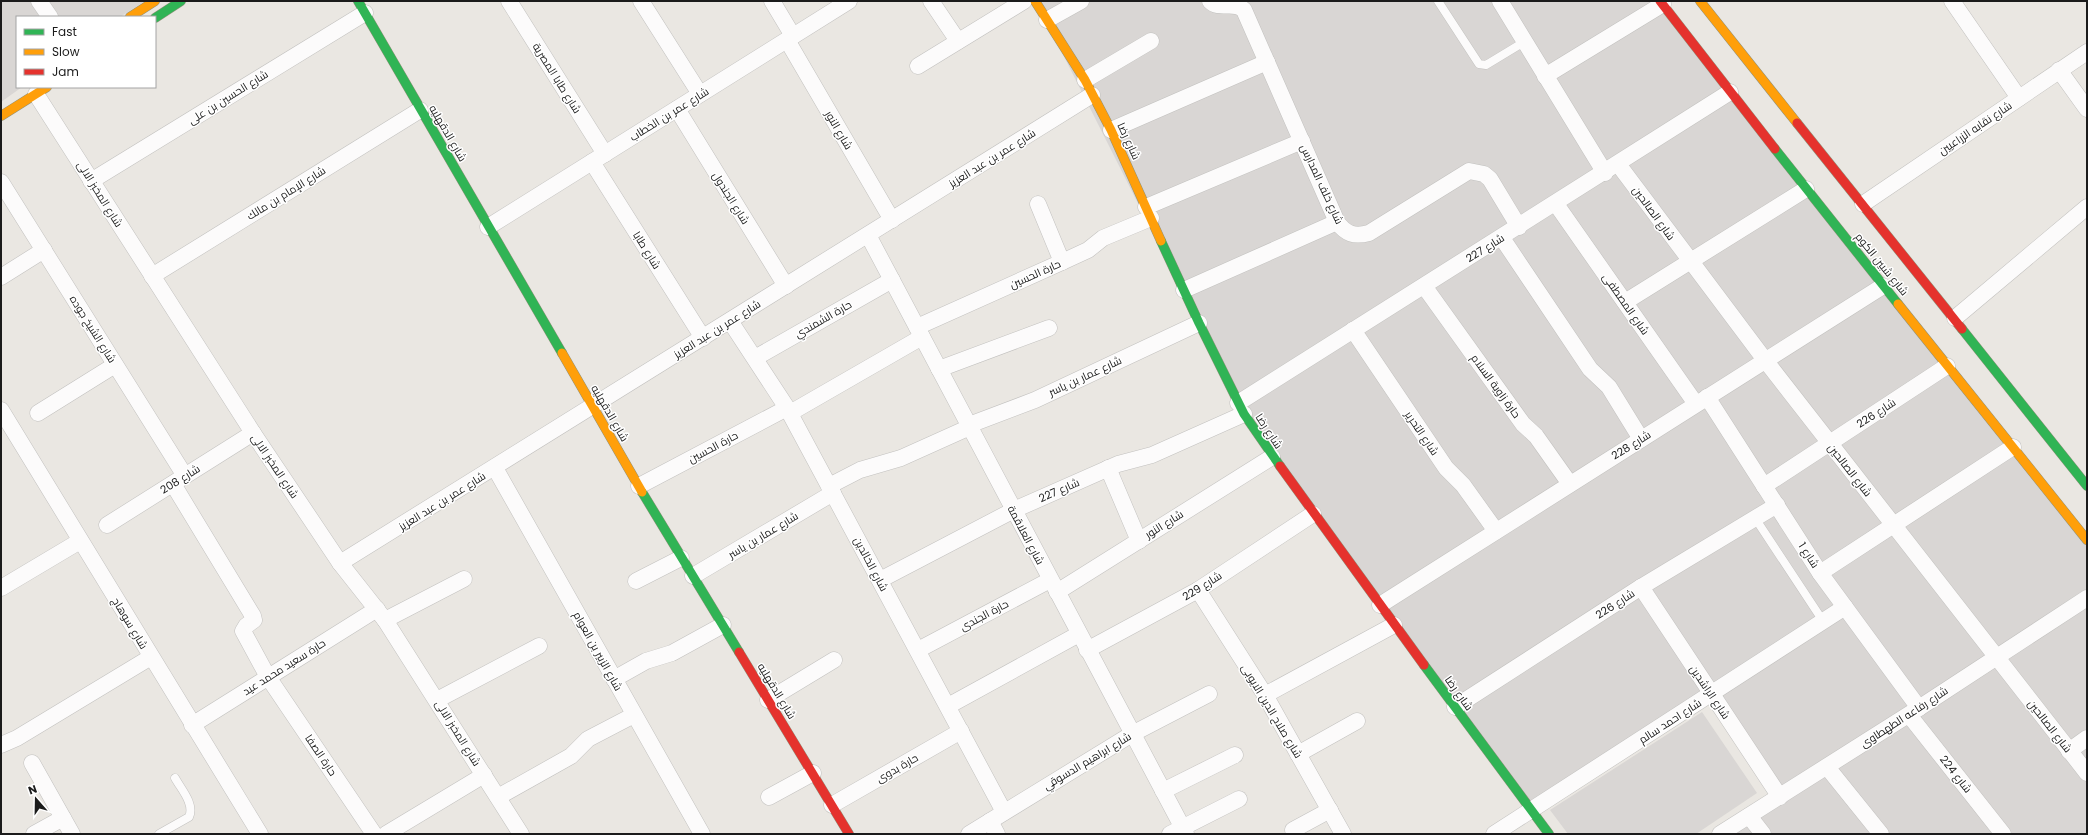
<svg xmlns="http://www.w3.org/2000/svg" width="2088" height="835" font-family="Poppins,Cairo,sans-serif">
	<style>
		.residential { fill: #d9d6d4 }
		.lines { fill: none; stroke-linecap: round; stroke-linejoin: round }
		.lane-casing { stroke: #c2c1bf; stroke-width: 9 }
		.street-casing { stroke: #c2c1bf; stroke-width: 17 }
		.fast-casing { stroke: #91927b; stroke-width: 10 }
		.slow-casing { stroke: #91927b; stroke-width: 10 }
		.jam-casing { stroke: #91927b; stroke-width: 10 }
		.lane { stroke: #fcfbfb; stroke-width: 8 }
		.street { stroke: #fcfbfb; stroke-width: 16 }
		.fast { stroke: #30b455; stroke-width: 9 }
		.slow { stroke: #ff9f0a; stroke-width: 9 }
		.jam { stroke: #e5322d; stroke-width: 9 }
		.labels { text-anchor: middle; stroke-width: 3; stroke-linejoin: round; paint-order: stroke }
		.street-label { font-size: 11px; fill: #1b1b1b; stroke: #fff }
	</style>
	<rect width="100%" height="100%" fill="#eae7e2"/>
	<g class="residential">
		<polygon points="1,1 40,1 50,17 17,17 17,87 22,87 1,102"/>
		<polygon points="47,1 145,1 120,17 57,17"/>
		<polygon points="1036,1 1659,1 2087,539 2087,834 1720,834 1780,797 1711,693 1532,811 1244,414"/>
		<polygon points="1702,712 1757,793 1696,834 1568,834 1550,810"/>
	</g>
	<g class="lines">
		<g class="lane-casing">
			<g id="lane">
				<polyline points="1438,1 1479,64 1486,65 1524,42"/>
				<polyline points="1755,518 1823,621"/>
				<path d="M159 834 189 817C195 804 181 789 175 778"/>
			</g>
		</g>
		<g class="street-casing">
			<g id="street">
				<polyline points="39,1 50,17"/>
				<polyline points="509,1 605,154"/>
				<polyline points="641,1 700,94"/>
				<polyline points="772,1 793,36"/>
				<polyline points="931,1 958,41"/>
				<path d="M1210 1C1220 11 1234 0 1244 10L1337 222C1346 234 1354 237 1369 233L1469 171 1484 174 1490 179 1519 227"/>
				<polyline points="1500,1 1605,173"/>
				<polyline points="1952,1 2019,98"/>
				<polyline points="1047,20 1081,1"/>
				<polyline points="787,40 892,220"/>
				<polyline points="918,66 1024,1"/>
				<polyline points="2059,70 2087,109"/>
				<polyline points="1545,76 1663,4"/>
				<polyline points="1085,80 1151,41"/>
				<polyline points="36,94 253,433 340,563 385,620 521,834"/>
				<polyline points="677,109 786,286"/>
				<polyline points="1111,130 1267,62"/>
				<polyline points="592,162 703,338"/>
				<polyline points="1618,164 1765,360 2087,773"/>
				<polyline points="91,181 365,13"/>
				<polyline points="1,182 185,476"/>
				<polyline points="1038,204 1062,262"/>
				<polyline points="1556,204 1696,404"/>
				<polyline points="1863,204 2087,52"/>
				<polyline points="1146,207 1302,141"/>
				<polyline points="488,227 849,1"/>
				<polyline points="868,235 1186,834"/>
				<polyline points="1502,238 1590,369 1609,387 1641,439"/>
				<polyline points="152,276 420,110"/>
				<polyline points="1,277 44,250"/>
				<polyline points="1424,286 1523,424 1536,436 1570,484"/>
				<polyline points="1184,290 1337,222"/>
				<polyline points="1625,302 1806,189"/>
				<polyline points="1955,318 2087,207"/>
				<polyline points="730,321 787,408 1004,812"/>
				<polyline points="917,327 1062,262 1088,250 1103,238 1151,218"/>
				<polyline points="1353,330 1446,468 1463,485 1496,531"/>
				<polyline points="755,358 892,280"/>
				<polyline points="939,369 1049,328"/>
				<polyline points="1707,397 1820,573 1919,708"/>
				<polyline points="1238,403 1730,92"/>
				<polyline points="1,410 260,834"/>
				<polyline points="38,413 115,365"/>
				<polyline points="790,413 922,337"/>
				<polyline points="969,425 1035,400 1199,323"/>
				<polyline points="495,468 702,834"/>
				<polyline points="1108,468 1139,541"/>
				<polyline points="173,484 253,616 254,620 246,626 243,631 268,677 374,834"/>
				<polyline points="639,486 787,408"/>
				<polyline points="829,486 860,470 901,458 970,427"/>
				<polyline points="1764,486 1947,366"/>
				<polyline points="107,525 253,433"/>
				<polyline points="340,563 1092,95"/>
				<polyline points="1820,573 2013,447"/>
				<polyline points="693,576 833,493"/>
				<polyline points="880,580 1014,510 1118,464 1152,455 1244,414"/>
				<polyline points="636,581 681,558"/>
				<polyline points="1641,587 1780,797"/>
				<polyline points="1,588 80,541"/>
				<polyline points="1198,590 1265,695 1343,834"/>
				<polyline points="1057,592 1272,457"/>
				<polyline points="1380,605 1883,286"/>
				<polyline points="385,620 464,579"/>
				<polyline points="918,650 1050,580"/>
				<polyline points="1087,650 1198,590 1313,514"/>
				<polyline points="614,679 646,661 672,653 723,625"/>
				<polyline points="1265,695 1394,625"/>
				<polyline points="437,700 539,646"/>
				<polyline points="768,700 834,660"/>
				<polyline points="948,706 1079,634"/>
				<polyline points="1455,707 1641,587 1777,505"/>
				<polyline points="1909,715 2003,834"/>
				<polyline points="192,725 377,609"/>
				<polyline points="1,745 17,738 151,657"/>
				<polyline points="2069,751 2087,738"/>
				<polyline points="1298,754 1357,721"/>
				<polyline points="32,763 72,834"/>
				<polyline points="1827,767 1881,834"/>
				<polyline points="1163,791 1235,755"/>
				<polyline points="498,797 571,756 588,739 634,715"/>
				<polyline points="769,797 813,773"/>
				<polyline points="832,805 961,731"/>
				<polyline points="1749,816 1763,834"/>
				<polyline points="990,821 997,834"/>
				<polyline points="1293,830 1330,810"/>
				<polyline points="34,834 63,818"/>
				<polyline points="386,834 484,775"/>
				<polyline points="969,834 1132,734 1209,694"/>
				<polyline points="1170,834 1239,799"/>
				<polyline points="1494,834 1845,607"/>
				<polyline points="1720,834 1919,708 2087,598"/>
			</g>
		</g>
		<g class="fast-casing">
			<g id="fast">
				<polyline points="358,1 562,353"/>
				<polyline points="155,18 181,1"/>
				<polyline points="1775,149 1898,304"/>
				<polyline points="1161,241 1199,323 1244,414 1280,466"/>
				<polyline points="1962,329 2087,486"/>
				<polyline points="642,492 739,652"/>
				<polyline points="1424,665 1549,834"/>
			</g>
		</g>
		<g class="slow-casing">
			<g id="slow">
				<polyline points="1035,1 1085,80 1111,130 1161,241"/>
				<polyline points="1700,1 1797,123"/>
				<polyline points="130,17 155,1"/>
				<polyline points="1,116 47,87"/>
				<polyline points="1898,304 2087,540"/>
				<polyline points="562,353 642,492"/>
			</g>
		</g>
		<g class="jam-casing">
			<g id="jam">
				<polyline points="1660,1 1775,149"/>
				<polyline points="1797,123 1962,329"/>
				<polyline points="1280,466 1424,665"/>
				<polyline points="739,652 849,834"/>
			</g>
		</g>
		<use href="#lane" class="lane"/>
		<use href="#street" class="street"/>
		<use href="#fast" class="fast"/>
		<use href="#slow" class="slow"/>
		<use href="#jam" class="jam"/>
	</g>
	<g class="labels">
		<g class="street-label">
			<text transform="translate(557 78) rotate(58)" y="4">شارع طابا المصرية</text>
			<text transform="translate(228 97) rotate(-32)" y="4">شارع الحسين بن على</text>
			<text transform="translate(669 114) rotate(-32)" y="4">شارع عمر بن الخطاب</text>
			<text transform="translate(1975 128) rotate(-34)" y="4">شارع نقابه الزراعيين</text>
			<text transform="translate(839 130) rotate(60)" y="4">شارع النور</text>
			<text transform="translate(448 133) rotate(60)" y="4">شارع الدقهليه</text>
			<text transform="translate(1129 141) rotate(65)" y="4">شارع رضا</text>
			<text transform="translate(992 158) rotate(-32)" y="4">شارع عمر بن عبد العزيز</text>
			<text transform="translate(1322 184) rotate(65)" y="4">شارع خلف المدارس</text>
			<text transform="translate(286 193) rotate(-32)" y="4">شارع الإمام بن مالك</text>
			<text transform="translate(100 194) rotate(58)" y="4">شارع المخبز الالى</text>
			<text transform="translate(731 198) rotate(58)" y="4">شارع الجندول</text>
			<text transform="translate(1654 213) rotate(54)" y="4">شارع الصالحين</text>
			<text transform="translate(1485 248) rotate(-32)" y="4">شارع 227</text>
			<text transform="translate(647 250) rotate(58)" y="4">شارع طابا</text>
			<text transform="translate(1882 264) rotate(51)" y="4">شارع شبين الكوم</text>
			<text transform="translate(1035 274) rotate(-24)" y="4">حارة الحسين</text>
			<text transform="translate(1626 304) rotate(55)" y="4">شارع المصطفى</text>
			<text transform="translate(823 319) rotate(-30)" y="4">حارة الشمندي</text>
			<text transform="translate(93 329) rotate(58)" y="4">شارع الشيخ جوده</text>
			<text transform="translate(717 329) rotate(-32)" y="4">شارع عمر بن عبد العزيز</text>
			<text transform="translate(1085 376) rotate(-25)" y="4">شارع عمار بن ياسر</text>
			<text transform="translate(1496 386) rotate(54)" y="4">حارة زاوية السلام</text>
			<text transform="translate(610 413) rotate(60)" y="4">شارع الدقهليه</text>
			<text transform="translate(1876 413) rotate(-33)" y="4">شارع 226</text>
			<text transform="translate(1269 431) rotate(57)" y="4">شارع رضا</text>
			<text transform="translate(1422 433) rotate(56)" y="4">شارع التحرير</text>
			<text transform="translate(1631 445) rotate(-32)" y="4">شارع 228</text>
			<text transform="translate(713 447) rotate(-28)" y="4">حارة الحسين</text>
			<text transform="translate(275 466) rotate(56)" y="4">شارع المخبز الالى</text>
			<text transform="translate(1850 470) rotate(52)" y="4">شارع الصالحين</text>
			<text transform="translate(180 479) rotate(-32)" y="4">شارع 208</text>
			<text transform="translate(1059 490) rotate(-24)" y="4">شارع 227</text>
			<text transform="translate(442 501) rotate(-32)" y="4">شارع عمر بن عبد العزيز</text>
			<text transform="translate(1164 524) rotate(-32)" y="4">شارع النور</text>
			<text transform="translate(763 535) rotate(-31)" y="4">شارع عمار بن ياسر</text>
			<text transform="translate(1026 535) rotate(62)" y="4">شارع العلاقمة</text>
			<text transform="translate(1809 555) rotate(57)" y="4">شارع 1</text>
			<text transform="translate(871 564) rotate(62)" y="4">شارع الخالدين</text>
			<text transform="translate(1202 586) rotate(-32)" y="4">شارع 229</text>
			<text transform="translate(1615 604) rotate(-33)" y="4">شارع 226</text>
			<text transform="translate(984 615) rotate(-28)" y="4">حارة الجندى</text>
			<text transform="translate(130 623) rotate(59)" y="4">شارع سوهاج</text>
			<text transform="translate(598 651) rotate(61)" y="4">شارع الزبير بن العوام</text>
			<text transform="translate(284 667) rotate(-32)" y="4">حارة سعيد محمد عيد</text>
			<text transform="translate(777 691) rotate(59)" y="4">شارع الدقهليه</text>
			<text transform="translate(1710 692) rotate(56)" y="4">شارع الراشدين</text>
			<text transform="translate(1459 693) rotate(54)" y="4">شارع رضا</text>
			<text transform="translate(1272 711) rotate(59)" y="4">شارع صلاح الدين الايوبى</text>
			<text transform="translate(1904 717) rotate(-33)" y="4">شارع رفاعه الطهطاوى</text>
			<text transform="translate(1670 721) rotate(-33)" y="4">شارع احمد سالم</text>
			<text transform="translate(2050 726) rotate(52)" y="4">شارع الصالحين</text>
			<text transform="translate(458 733) rotate(58)" y="4">شارع المخبز الالى</text>
			<text transform="translate(321 755) rotate(56)" y="4">حارة الصفا</text>
			<text transform="translate(1087 761) rotate(-31)" y="4">شارع ابراهيم الدسوقي</text>
			<text transform="translate(897 768) rotate(-30)" y="4">حارة بدوى</text>
			<text transform="translate(1956 774) rotate(52)" y="4">شارع 224</text>
		</g>
	</g>
	<rect width="2088" height="835" fill="none" stroke="#1b1b1b" stroke-width="4"/>
	<rect x="16" y="16" width="140" height="72" fill="#ffffff" stroke="#a4a4a4"/>
	<rect x="24" y="29" width="20" height="6" fill="#30b455" stroke="#a4a4a4"/>
	<text x="52" y="36" font-size="12" fill="#1b1b1b">Fast</text>
	<rect x="24" y="49" width="20" height="6" fill="#ff9f0a" stroke="#a4a4a4"/>
	<text x="52" y="56" font-size="12" fill="#1b1b1b">Slow</text>
	<rect x="24" y="69" width="20" height="6" fill="#e5322d" stroke="#a4a4a4"/>
	<text x="52" y="76" font-size="12" fill="#1b1b1b">Jam</text>
	<g transform="translate(36 799) rotate(340)" stroke="#ffffff" stroke-width="3" paint-order="stroke">
	<path d="M0-3L7 15L0 10L-7 15Z" fill="#1b1b1b"/>
	<text y="-6" font-size="11" font-weight="bold" text-anchor="middle" fill="#1b1b1b">N</text>
	</g>
</svg>
